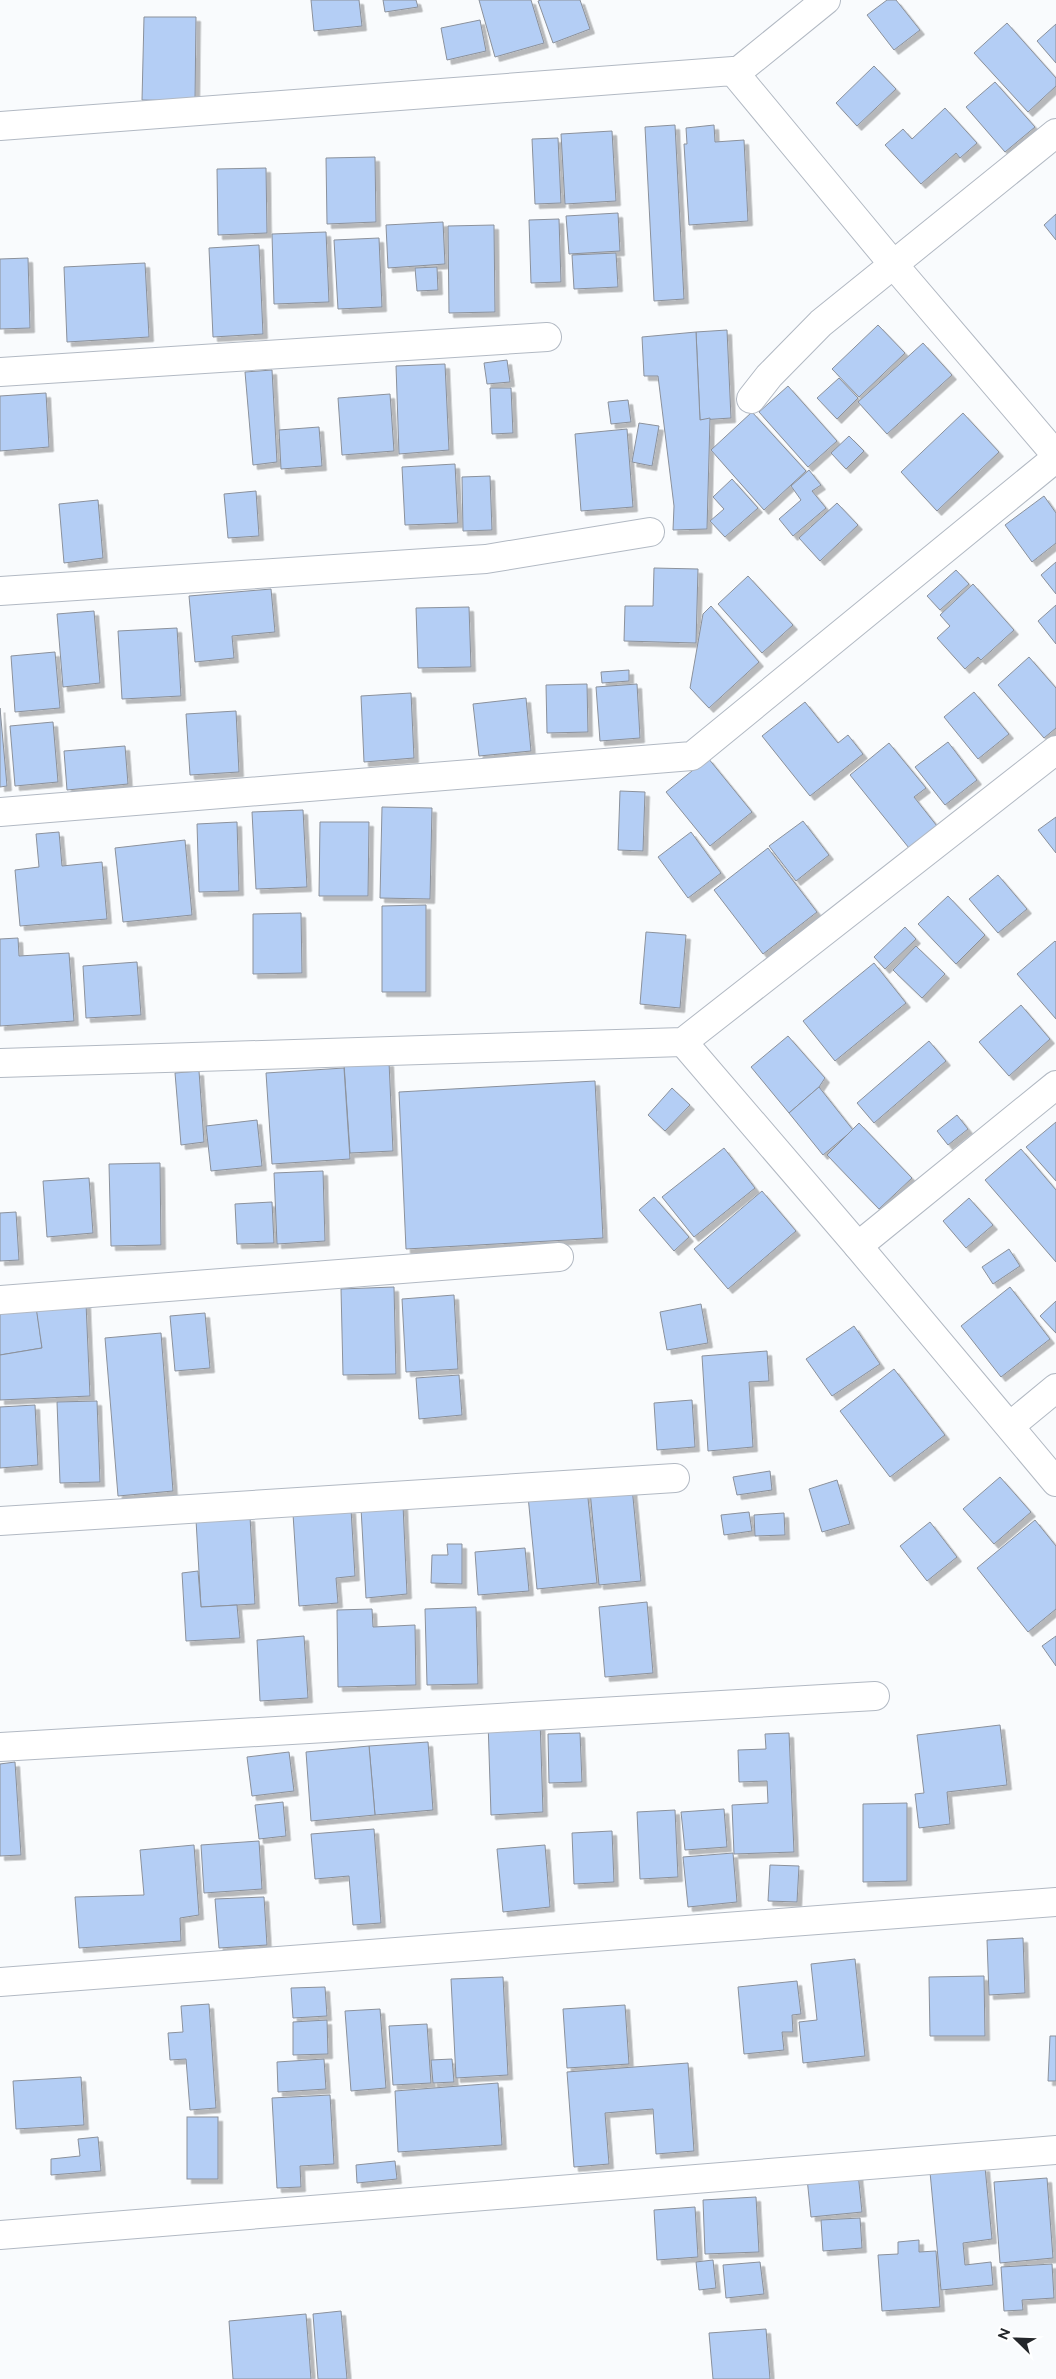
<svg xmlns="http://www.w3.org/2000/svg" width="1056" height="2379" font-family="Raleway,sans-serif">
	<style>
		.building { fill: #b4cef5; stroke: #8b919b; filter: url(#shadow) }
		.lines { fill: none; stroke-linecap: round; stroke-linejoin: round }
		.street-casing { stroke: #b2b9c3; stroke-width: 30 }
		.street { stroke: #fff; stroke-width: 28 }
	</style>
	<defs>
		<filter id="shadow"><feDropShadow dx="4.5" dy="4.5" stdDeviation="0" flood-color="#0004"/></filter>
	</defs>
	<rect width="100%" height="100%" fill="#f9fbfd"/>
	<g class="building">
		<polygon points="311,0 359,0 362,26 314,31"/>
		<polygon points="383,0 416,0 418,7 385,12"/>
		<polygon points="479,0 531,0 544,43 495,57"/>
		<polygon points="541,0 580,0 590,29 553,43 538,1"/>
		<polygon points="887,0 896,0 920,30 894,50 867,15"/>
		<polygon points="144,17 196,17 195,101 142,100"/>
		<polygon points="480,20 486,51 447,60 441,28"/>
		<polygon points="1007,23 1056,78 1056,86 1028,112 974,53"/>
		<polygon points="1056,24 1056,63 1037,41"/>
		<polygon points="874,66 896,89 857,126 836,103"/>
		<polygon points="995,82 1035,127 1005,152 966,107"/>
		<polygon points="945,108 977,143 960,158 956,153 921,184 885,145 903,129 912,139"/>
		<polygon points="675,125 684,299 654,301 645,127"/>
		<polygon points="714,125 715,142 744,140 748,221 689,225 684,144 687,144 686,128"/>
		<polygon points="612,131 616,201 565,204 561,134"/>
		<polygon points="558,138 561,203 535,204 532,139"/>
		<polygon points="375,157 376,222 327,224 326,158"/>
		<polygon points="266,168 267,233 218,235 217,169"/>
		<polygon points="618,213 620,251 569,254 566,216"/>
		<polygon points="1056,214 1056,240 1044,225"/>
		<polygon points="559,219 561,282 531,283 529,220"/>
		<polygon points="443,222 445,264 388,268 386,225"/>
		<polygon points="494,225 495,312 449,313 448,226"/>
		<polygon points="326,232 329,302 274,304 272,234"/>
		<polygon points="379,238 382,307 338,309 334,240"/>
		<polygon points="259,245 263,334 213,337 209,248"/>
		<polygon points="616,253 618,287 574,289 572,255"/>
		<polygon points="28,258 30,328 0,329 0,259"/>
		<polygon points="145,263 149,337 67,342 64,267"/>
		<polygon points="437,267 438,290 417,291 415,268"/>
		<polygon points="878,325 905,353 859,397 832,369"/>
		<polygon points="727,330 731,418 700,420 696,332"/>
		<polygon points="696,332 700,420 710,418 707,529 673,530 674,506 658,376 644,376 642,337"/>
		<polygon points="923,343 952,375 887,434 858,402"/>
		<polygon points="507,360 510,382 487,384 484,363"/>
		<polygon points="445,364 449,450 399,454 396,366"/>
		<polygon points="272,370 277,462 253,465 245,372"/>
		<polygon points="839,378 858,398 837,419 817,398"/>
		<polygon points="788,386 837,441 808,467 759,412"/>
		<polygon points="490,388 511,388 513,433 492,434"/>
		<polygon points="46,393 49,447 0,451 0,396"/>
		<polygon points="390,394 394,451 342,455 338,398"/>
		<polygon points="628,400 631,422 611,424 608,402"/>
		<polygon points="752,412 806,471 764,510 711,450"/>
		<polygon points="963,413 999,452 937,511 901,472"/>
		<polygon points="639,423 659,426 652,466 632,462"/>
		<polygon points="319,427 322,466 281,469 279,430"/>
		<polygon points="627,429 633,507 581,511 575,434"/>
		<polygon points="849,436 864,451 846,469 831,453"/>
		<polygon points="455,464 458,523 405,525 402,467"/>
		<polygon points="809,470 821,485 812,491 826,508 793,536 779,519 801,500 791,486"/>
		<polygon points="490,476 492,530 463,531 462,477"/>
		<polygon points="732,479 758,508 725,537 710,521 724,509 713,497"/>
		<polygon points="256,491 259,536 228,538 224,494"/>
		<polygon points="1044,496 1056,513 1056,543 1032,562 1005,525"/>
		<polygon points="98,500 103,558 64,563 59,504"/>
		<polygon points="837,503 858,525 820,561 799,538"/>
		<polygon points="1056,562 1056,594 1041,575"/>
		<polygon points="654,568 698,569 696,643 624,641 625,606 653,606"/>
		<polygon points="956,570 969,584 940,610 927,596"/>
		<polygon points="748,576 793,625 762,653 718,604"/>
		<polygon points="973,584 1014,630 981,660 978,657 965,669 937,638 950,626 940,615"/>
		<polygon points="271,589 275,632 232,636 234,658 195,662 189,596"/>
		<polygon points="1056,605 1056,644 1038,621"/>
		<polygon points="711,606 759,662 709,708 690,688 703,614"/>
		<polygon points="469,607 471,667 418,668 416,608"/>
		<polygon points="94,611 100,683 63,687 57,614"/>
		<polygon points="177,628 181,696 122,699 118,631"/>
		<polygon points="55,652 60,708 15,712 11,656"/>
		<polygon points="1029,657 1056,688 1056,728 1044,738 998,685"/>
		<polygon points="629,670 629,681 602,683 601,672"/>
		<polygon points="587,684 588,732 547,733 546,685"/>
		<polygon points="637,684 640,738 600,741 596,687"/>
		<polygon points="974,692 1009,734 978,759 944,717"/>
		<polygon points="411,693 414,758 364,762 361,696"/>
		<polygon points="526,698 531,751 479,756 473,704"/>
		<polygon points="805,702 838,743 848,735 863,754 810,796 762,736"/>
		<polygon points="0,708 7,786 0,787"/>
		<polygon points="236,711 239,772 190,775 186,714"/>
		<polygon points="53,722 58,782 15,786 10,726"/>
		<polygon points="948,742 977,780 945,805 915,767"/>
		<polygon points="889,743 926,788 914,797 937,826 909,848 850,775"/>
		<polygon points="125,746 128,784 67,790 64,751"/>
		<polygon points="708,758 752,812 710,846 666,792"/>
		<polygon points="620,791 645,792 643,851 618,850"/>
		<polygon points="382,807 432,808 430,899 380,898"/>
		<polygon points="303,810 307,887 256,889 252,812"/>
		<polygon points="1056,817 1056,853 1038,830"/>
		<polygon points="803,821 829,855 796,881 769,846"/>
		<polygon points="237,822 239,891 199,892 197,824"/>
		<polygon points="320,822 369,822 368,896 319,896"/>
		<polygon points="59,832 62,866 102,862 107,919 20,926 15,870 39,867 36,834"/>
		<polygon points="691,832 721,873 688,898 658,857"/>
		<polygon points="185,840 192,915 123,922 115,848"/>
		<polygon points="768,848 817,912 763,954 714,890"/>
		<polygon points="998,875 1027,909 998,933 969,899"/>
		<polygon points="948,896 985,935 956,964 918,924"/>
		<polygon points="426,905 426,992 382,992 382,906"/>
		<polygon points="301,913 302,973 253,974 253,914"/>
		<polygon points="905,927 916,939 885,969 874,957"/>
		<polygon points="646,932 686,935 680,1008 640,1004"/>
		<polygon points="18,938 19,956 69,953 74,1021 0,1026 0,939"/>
		<polygon points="1055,941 1056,942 1056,1019 1017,974"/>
		<polygon points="916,946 945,974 922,998 893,970"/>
		<polygon points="137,962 141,1015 86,1018 83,966"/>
		<polygon points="874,963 906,1003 835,1061 803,1021"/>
		<polygon points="1021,1005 1050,1039 1009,1076 979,1042"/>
		<polygon points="788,1036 825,1078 819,1087 789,1113 751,1067"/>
		<polygon points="929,1041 946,1061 874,1123 857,1103"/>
		<polygon points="389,1062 393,1151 350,1153 344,1064"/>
		<polygon points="344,1068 350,1159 272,1164 266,1073"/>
		<polygon points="199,1071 204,1142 181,1145 175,1073"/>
		<polygon points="595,1081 603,1238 406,1249 399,1092"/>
		<polygon points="819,1087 853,1130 823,1155 789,1113"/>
		<polygon points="672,1088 690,1105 665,1131 648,1115"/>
		<polygon points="957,1115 968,1129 948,1145 937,1131"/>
		<polygon points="257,1120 262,1166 211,1171 206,1126"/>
		<polygon points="1056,1122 1056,1181 1026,1147"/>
		<polygon points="859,1123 912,1178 879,1209 827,1155"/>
		<polygon points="724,1148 755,1188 694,1237 662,1197"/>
		<polygon points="1021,1149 1056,1190 1056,1262 985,1180"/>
		<polygon points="160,1163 161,1245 111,1246 109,1164"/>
		<polygon points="323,1171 325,1241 277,1244 274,1173"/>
		<polygon points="89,1178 93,1233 47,1237 43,1181"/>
		<polygon points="762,1191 796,1231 728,1289 694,1249"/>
		<polygon points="654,1197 689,1237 674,1251 639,1210"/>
		<polygon points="969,1198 993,1225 966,1248 943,1221"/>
		<polygon points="272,1202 274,1243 237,1244 235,1204"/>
		<polygon points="16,1212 19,1260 0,1261 0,1213"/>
		<polygon points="1009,1249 1020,1266 993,1284 982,1267"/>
		<polygon points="394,1287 396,1374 343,1375 341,1289"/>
		<polygon points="1010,1287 1050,1339 1001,1377 961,1326"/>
		<polygon points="454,1295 458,1369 406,1372 402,1299"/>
		<polygon points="1056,1301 1056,1333 1040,1316"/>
		<polygon points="36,1303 42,1348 0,1355 0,1309"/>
		<polygon points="86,1303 90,1396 0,1400 0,1355 42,1348 36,1307"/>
		<polygon points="701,1304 708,1343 667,1350 660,1312"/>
		<polygon points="205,1313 210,1368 175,1371 170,1316"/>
		<polygon points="854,1326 880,1364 832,1396 806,1359"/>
		<polygon points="161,1333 173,1491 118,1496 105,1338"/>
		<polygon points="767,1351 769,1381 749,1382 753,1447 708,1451 702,1356"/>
		<polygon points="894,1369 945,1435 890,1477 840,1411"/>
		<polygon points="459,1375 462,1415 419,1419 416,1378"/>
		<polygon points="692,1400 695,1447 657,1450 654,1403"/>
		<polygon points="97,1401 100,1482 60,1483 57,1402"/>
		<polygon points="35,1405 38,1465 0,1468 0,1407"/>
		<polygon points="770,1471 772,1490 737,1495 733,1477"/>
		<polygon points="1000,1477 1031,1512 994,1544 963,1509"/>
		<polygon points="837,1480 850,1524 822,1532 809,1489"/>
		<polygon points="632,1487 641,1581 599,1585 590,1491"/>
		<polygon points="587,1489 597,1583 537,1589 528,1496"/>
		<polygon points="403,1505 407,1594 366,1598 361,1508"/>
		<polygon points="351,1509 355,1576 336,1578 338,1603 299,1606 293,1514"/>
		<polygon points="749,1512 752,1531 724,1535 721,1515"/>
		<polygon points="784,1513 785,1535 755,1536 754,1515"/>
		<polygon points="250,1517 255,1604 201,1607 196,1520"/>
		<polygon points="1035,1520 1056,1546 1056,1609 1028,1632 977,1568"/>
		<polygon points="930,1522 957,1557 927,1581 900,1546"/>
		<polygon points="447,1544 462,1544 462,1584 431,1583 432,1555 448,1555"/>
		<polygon points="525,1548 529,1591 478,1595 475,1552"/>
		<polygon points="198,1571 201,1607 237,1605 240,1638 186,1641 182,1573"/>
		<polygon points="647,1602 653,1673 605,1677 599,1607"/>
		<polygon points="476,1607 478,1684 427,1685 425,1609"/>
		<polygon points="372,1609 373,1627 415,1625 416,1685 338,1687 337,1610"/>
		<polygon points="304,1636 308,1698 260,1701 257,1640"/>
		<polygon points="1056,1636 1056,1666 1042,1646"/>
		<polygon points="540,1719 543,1812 491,1815 488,1721"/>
		<polygon points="1000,1725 1007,1785 947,1792 950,1824 919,1828 915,1794 924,1793 917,1735"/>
		<polygon points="580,1733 582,1782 549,1783 548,1734"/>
		<polygon points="789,1733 794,1852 734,1854 732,1805 768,1803 767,1781 739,1782 738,1750 766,1749 765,1734"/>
		<polygon points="428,1742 433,1810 375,1815 369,1746"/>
		<polygon points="369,1746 375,1815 311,1821 306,1752"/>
		<polygon points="289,1752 294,1791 252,1796 247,1757"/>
		<polygon points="15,1762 21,1855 0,1856 0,1764"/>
		<polygon points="283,1802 286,1836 259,1839 255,1805"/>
		<polygon points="907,1803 907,1881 863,1882 863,1804"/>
		<polygon points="724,1809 727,1847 685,1850 681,1812"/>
		<polygon points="675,1810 678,1877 640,1879 637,1812"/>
		<polygon points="374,1829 381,1923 353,1925 349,1876 315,1879 311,1834"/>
		<polygon points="612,1831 614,1882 574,1884 572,1833"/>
		<polygon points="259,1841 262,1889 204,1893 201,1845"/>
		<polygon points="194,1845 199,1915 180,1918 181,1941 79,1948 75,1897 144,1895 140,1850"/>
		<polygon points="545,1845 550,1907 503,1912 497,1849"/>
		<polygon points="733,1853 737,1902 688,1907 683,1857"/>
		<polygon points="770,1865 799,1866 797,1902 768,1901"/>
		<polygon points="264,1897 267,1945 219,1948 215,1899"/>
		<polygon points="1023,1938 1025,1993 989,1995 987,1940"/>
		<polygon points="855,1959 865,2056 803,2063 799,2022 817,2020 811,1964"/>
		<polygon points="984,1976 985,2036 930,2036 929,1977"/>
		<polygon points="503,1977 508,2075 456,2078 451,1979"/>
		<polygon points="797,1981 801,2014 792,2015 793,2032 782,2032 784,2050 744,2054 738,1987"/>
		<polygon points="325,1987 327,2016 293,2018 291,1988"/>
		<polygon points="209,2004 216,2108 190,2110 186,2059 170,2060 168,2033 183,2032 181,2006"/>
		<polygon points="625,2005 629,2064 567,2068 563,2009"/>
		<polygon points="380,2009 386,2088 351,2091 345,2011"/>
		<polygon points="327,2020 328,2054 293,2055 293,2022"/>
		<polygon points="427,2024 431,2083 393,2085 389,2026"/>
		<polygon points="1050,2036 1056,2036 1056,2081 1048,2081"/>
		<polygon points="324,2059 326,2089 278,2092 277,2062"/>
		<polygon points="452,2059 454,2082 433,2083 431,2060"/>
		<polygon points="688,2063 694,2151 656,2154 653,2109 605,2113 609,2164 574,2167 567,2072"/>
		<polygon points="81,2077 84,2125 16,2129 13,2081"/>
		<polygon points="498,2083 502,2145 398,2152 395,2091"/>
		<polygon points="330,2095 334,2164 300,2166 301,2187 277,2188 272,2098"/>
		<rect x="187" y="2117" width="31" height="62"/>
		<polygon points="98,2137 101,2171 51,2175 51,2159 80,2156 78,2139"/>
		<polygon points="395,2161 397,2179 357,2183 356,2165"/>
		<polygon points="985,2167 992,2239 963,2243 965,2265 991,2262 993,2285 941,2290 930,2172"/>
		<polygon points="858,2173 862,2212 811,2217 807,2178"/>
		<polygon points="1047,2178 1053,2258 1000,2263 994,2182"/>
		<polygon points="756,2197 759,2252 705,2254 703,2200"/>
		<polygon points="695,2207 698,2257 657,2260 654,2210"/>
		<polygon points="860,2218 862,2248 823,2251 821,2220"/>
		<polygon points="919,2240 919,2252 936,2251 940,2307 882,2311 878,2255 898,2254 898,2242"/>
		<polygon points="713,2260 716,2288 699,2290 696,2262"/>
		<polygon points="760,2262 764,2294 726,2298 723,2265"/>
		<polygon points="1052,2264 1054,2298 1022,2300 1023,2310 1004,2311 1001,2267"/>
		<polygon points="341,2311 347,2379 318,2379 313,2314"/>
		<polygon points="306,2314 311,2379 233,2379 229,2321"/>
		<polygon points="766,2329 770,2379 713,2379 709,2333"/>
	</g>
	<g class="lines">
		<g class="street-casing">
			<g id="street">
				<polyline points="736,73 826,0"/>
				<polyline points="0,126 733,71 893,264 1056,455"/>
				<polyline points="0,372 547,337"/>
				<polyline points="751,399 769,376 821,323 1056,133"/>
				<polyline points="0,591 486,559 650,532"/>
				<polyline points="0,812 692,756 1056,458"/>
				<polyline points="683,1042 858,1246 1056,1482"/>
				<polyline points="0,1063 683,1042 1056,750"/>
				<polyline points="858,1246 1056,1085"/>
				<polyline points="0,1300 559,1257"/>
				<polyline points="1010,1426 1056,1388"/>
				<polyline points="0,1521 675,1478"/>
				<polyline points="0,1747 875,1696"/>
				<polyline points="0,1982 1056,1902"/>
				<polyline points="0,2235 1056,2150"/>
			</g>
		</g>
		<use href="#street" class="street"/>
	</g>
	<g transform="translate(1016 2339) rotate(293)" stroke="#ffffff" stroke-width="4" paint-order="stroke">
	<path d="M0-4L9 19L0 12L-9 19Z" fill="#24272b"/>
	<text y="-8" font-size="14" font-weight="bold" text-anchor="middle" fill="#24272b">N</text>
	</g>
</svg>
